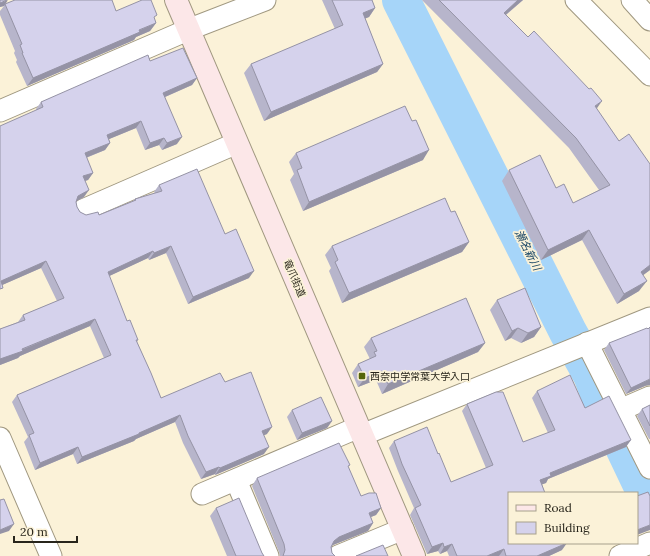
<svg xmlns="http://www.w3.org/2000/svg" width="650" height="556" font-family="Lora,'Noto Sans JP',serif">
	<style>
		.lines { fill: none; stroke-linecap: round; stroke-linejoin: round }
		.river { stroke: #a6d5f9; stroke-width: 38 }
		.street-casing { stroke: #a09880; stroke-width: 23 }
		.secondary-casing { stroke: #a09880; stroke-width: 24 }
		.street { stroke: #fff; stroke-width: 21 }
		.secondary { stroke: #fce7e8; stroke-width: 22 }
		.wall { fill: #b7b5cb }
		.shaded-wall { fill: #9593a5 }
		.building { fill: #d5d2ec; stroke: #9593a5 }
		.poi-dot { fill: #55640a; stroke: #fbf2d8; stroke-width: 1.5 }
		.labels { text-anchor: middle; stroke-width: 3.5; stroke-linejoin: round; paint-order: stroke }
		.street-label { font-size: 10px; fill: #28251b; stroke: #fbf2d8 }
		.poi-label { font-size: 10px; fill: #28251b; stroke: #fbf2d8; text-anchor: start }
		.water-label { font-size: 11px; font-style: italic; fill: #1d4967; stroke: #fbf2d8 }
	</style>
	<rect width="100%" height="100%" fill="#fbf2d8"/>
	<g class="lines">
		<polyline class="river" points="401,0 568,332 592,375 602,401 650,502"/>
		<g class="street-casing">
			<g id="street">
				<polyline points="576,0 650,75"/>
				<polyline points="632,0 650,20"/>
				<polyline points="0,111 190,29 265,0"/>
				<polyline points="83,210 237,143"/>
				<polyline points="587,343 650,468"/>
				<polyline points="620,410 650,397"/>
				<polyline points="362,435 650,318"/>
				<polyline points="0,438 51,556"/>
				<polyline points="236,480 268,556"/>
				<polyline points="202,494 359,427"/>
				<polyline points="338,556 403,529"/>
				<polyline points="620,556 650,543"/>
			</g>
		</g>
		<g class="secondary-casing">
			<polyline id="secondary" points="176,0 414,556"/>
		</g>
		<use href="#street" class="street"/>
		<use href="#secondary" class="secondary"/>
	</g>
	<g class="wall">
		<polygon points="0,0 5,4 116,11 154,19 156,23 150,31 136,37 134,40 27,86 16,62 17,60 14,53 15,51 0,15 0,11 4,6 0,7"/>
		<polygon points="322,0 372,0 375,8 369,17 365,18 383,64 377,72 264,121 244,73 251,64 335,29"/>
		<polygon points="422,0 523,0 506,15 596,108 619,141 650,164 650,270 643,275 639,291 617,304 582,240 541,260 502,181 509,170 556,188 573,203 599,190 569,148"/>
		<polygon points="150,61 197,78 192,85 165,97 177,144 162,150 159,145 145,150 136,128 109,139 110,143 105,150 86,158 93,173 88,180 85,181 84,197 76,201 77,207 80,212 86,215 99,215 133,201 135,199 155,193 154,192 159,185 225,234 249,278 188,304 166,253 149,260 148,258 109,276 127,321 138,340 137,342 161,398 225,382 267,434 264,435 264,454 215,475 215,474 201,479 183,443 175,422 136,439 134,441 77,464 73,454 35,470 24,442 28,437 12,402 17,395 104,358 90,326 20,356 18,358 0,365 0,329 18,322 23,315 57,301 41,268 2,285 0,289 36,110 36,109 41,102"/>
		<polygon points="296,153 423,160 303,211 290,180 294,174 289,162"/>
		<polygon points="451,212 469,242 462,252 342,303 329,271 331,268 325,255 332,246"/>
		<polygon points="497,300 541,327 534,337 521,343 511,338 505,341 490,310"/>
		<polygon points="648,329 645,386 626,394 604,350 609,343"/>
		<polygon points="371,338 485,343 478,352 382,394 376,380 358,387 352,373 358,364 370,359 364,347"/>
		<polygon points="537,391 585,408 626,447 548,479 546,483 542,484 562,550 549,556 449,556 447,551 440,554 438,551 427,554 410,515 414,508 398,471 389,448 394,441 438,454 451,482 486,468 462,411 467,404 523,442 548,433 532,398"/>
		<polygon points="650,405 650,439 649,439 637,416 642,409"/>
		<polygon points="292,410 332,421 327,428 297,440 287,417"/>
		<polygon points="348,467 361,496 381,508 376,515 371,517 373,523 368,531 333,545 332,546 332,553 335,556 280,556 279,552 252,486 257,478"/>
		<polygon points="216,508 262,553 264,556 227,556 210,516"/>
	</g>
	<g class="shaded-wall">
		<polygon points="8,0 4,6 0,7 0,3"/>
		<polygon points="518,0 523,0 496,23 504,13"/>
		<polygon points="375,8 369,17 357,22 363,13"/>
		<polygon points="156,23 150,31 136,37 134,40 27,86 33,78"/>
		<polygon points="383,64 377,72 264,121 271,112"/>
		<polygon points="197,78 192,85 158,100 163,93"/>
		<polygon points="602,101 595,111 595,106"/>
		<polygon points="141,121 136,128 102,142 107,135"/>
		<polygon points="182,137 177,144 162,150 167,143"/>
		<polygon points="164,138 159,145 145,150 150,143"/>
		<polygon points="110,143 105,150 80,160 85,153"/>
		<polygon points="429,150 423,160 303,211 309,202"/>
		<polygon points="93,173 88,180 78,183 83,176"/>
		<polygon points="89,190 84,197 73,203 78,196"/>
		<polygon points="589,230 582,240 541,260 548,250"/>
		<polygon points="469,242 462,252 342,303 349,293"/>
		<polygon points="171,246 166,253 149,260 154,253"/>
		<polygon points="153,251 148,258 103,279 108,272"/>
		<polygon points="46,261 41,268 0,286 1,281"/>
		<polygon points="650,265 650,270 634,282 641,272"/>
		<polygon points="254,271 249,278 188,304 193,297"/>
		<polygon points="647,281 639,291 617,304 624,294"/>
		<polygon points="95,319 90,326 20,356 18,358 0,365 0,359"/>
		<polygon points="541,327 534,337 521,343 528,333"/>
		<polygon points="518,328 511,338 505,341 512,331"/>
		<polygon points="485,343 478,352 382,394 388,384"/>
		<polygon points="382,371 376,380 358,387 365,378"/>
		<polygon points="650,379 650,385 645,386 626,394 631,388"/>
		<polygon points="180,415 175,422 136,439 134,441 77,464 82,457"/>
		<polygon points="332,421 327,428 297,440 302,433"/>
		<polygon points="272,427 267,434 257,438 262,431"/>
		<polygon points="631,440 626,447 548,479 546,483 535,487 540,480 550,473"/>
		<polygon points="78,447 73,454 35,470 40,463"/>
		<polygon points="269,447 264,454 215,475 220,468"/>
		<polygon points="219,467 215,474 201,479 206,472"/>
		<polygon points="381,508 376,515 363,520 369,513"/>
		<polygon points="373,523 368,531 333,545 329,548 334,541 339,537"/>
		<polygon points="14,524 9,531 0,534 0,530"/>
		<polygon points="650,525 650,530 637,535 637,530"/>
		<polygon points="443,543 438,551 427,554 432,547"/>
		<polygon points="567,543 562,550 549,556 537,556"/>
		<polygon points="452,544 447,551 440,554 444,547"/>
		<polygon points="504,549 499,556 487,556"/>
	</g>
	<g class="building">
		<polygon points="0,0 7,0 0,3"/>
		<polygon points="15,0 112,0 116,11 142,0 151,0 157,15 154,17 156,23 139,30 140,32 33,78 22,53 23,53 20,45 22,44 5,4"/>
		<polygon points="332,0 372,0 375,8 363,13 383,64 271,112 251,64 343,25"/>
		<polygon points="439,0 518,0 504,13 528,37 534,31 589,89 591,88 602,101 595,106 619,141 629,134 650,164 650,265 641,272 647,281 624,294 589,230 548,250 509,170 540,155 556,188 564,184 573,203 610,185 576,138"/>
		<polygon points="183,48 197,78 163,93 182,137 167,143 164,138 150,143 141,121 107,135 110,143 85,153 93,173 83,176 89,190 78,196 76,202 77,207 80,212 86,215 98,212 99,215 136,200 135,199 162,191 159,185 197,169 225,234 236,229 254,271 193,297 171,246 154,253 153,251 108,272 127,321 130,320 138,340 136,340 151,373 161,398 220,373 225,382 251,372 272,427 262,431 269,447 220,468 219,467 206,472 188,436 180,415 139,433 139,434 82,457 78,447 40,463 29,435 34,433 17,395 111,355 95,319 22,349 23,351 0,359 0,329 25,320 23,315 64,298 46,261 1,281 3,288 0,289 0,126 43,107 41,102 148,55 150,61"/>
		<polygon points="405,106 412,121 416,120 429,150 309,202 297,170 302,168 296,153"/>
		<polygon points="445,198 451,212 455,211 469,242 349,293 335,262 338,260 332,246"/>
		<polygon points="525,288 541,327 528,333 518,328 512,331 497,300"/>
		<polygon points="466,298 485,343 388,384 382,371 365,378 358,364 376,356 374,352 377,351 371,338"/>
		<polygon points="650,327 650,379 631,388 609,343 647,328 648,329"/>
		<polygon points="570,375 585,408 609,396 631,440 550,473 551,476 540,480 545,493 509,493 509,543 567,543 537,556 506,556 504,549 487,556 457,556 452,544 444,547 443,543 432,547 415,508 421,505 402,464 394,441 427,427 438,454 439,453 451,482 493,465 467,404 496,392 503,392 523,442 555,430 537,391"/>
		<polygon points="321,397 332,421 302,433 292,410"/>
		<polygon points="650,405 650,426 642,409"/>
		<polygon points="339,443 350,465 348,466 361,496 369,493 376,493 381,508 369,513 373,523 339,537 334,541 331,547 332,553 335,556 283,556 285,550 284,544 257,478"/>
		<polygon points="648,492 650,496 650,525 637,530 637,496"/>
		<polygon points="239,498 262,553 264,556 236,556 216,508"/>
		<polygon points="4,499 14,524 0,530 0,500"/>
		<polygon points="383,545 388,556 356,556"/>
	</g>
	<rect class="poi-dot" x="358" y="372" width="8" height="8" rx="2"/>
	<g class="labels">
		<g class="street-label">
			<text transform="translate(295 278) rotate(67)" y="4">竜爪街道</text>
		</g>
		<g class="poi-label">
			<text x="370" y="380">西奈中学常葉大学入口</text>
		</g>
		<g class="water-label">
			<text transform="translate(528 250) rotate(63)" y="4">瀬名新川</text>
		</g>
	</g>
	<rect x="508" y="492" width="130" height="52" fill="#fbf2d8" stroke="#a7a08c"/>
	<rect x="516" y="505" width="20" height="6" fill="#fce7e8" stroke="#a7a08c"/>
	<text x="544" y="512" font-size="12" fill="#28251b">Road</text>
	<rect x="516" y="522" width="20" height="12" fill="#d5d2ec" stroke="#a7a08c"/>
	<text x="544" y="532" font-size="12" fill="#28251b">Building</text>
	<path d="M14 536v6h63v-6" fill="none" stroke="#28251b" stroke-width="2"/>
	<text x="20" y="536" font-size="12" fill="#28251b" stroke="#fbf2d8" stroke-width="3" paint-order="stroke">20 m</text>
</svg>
